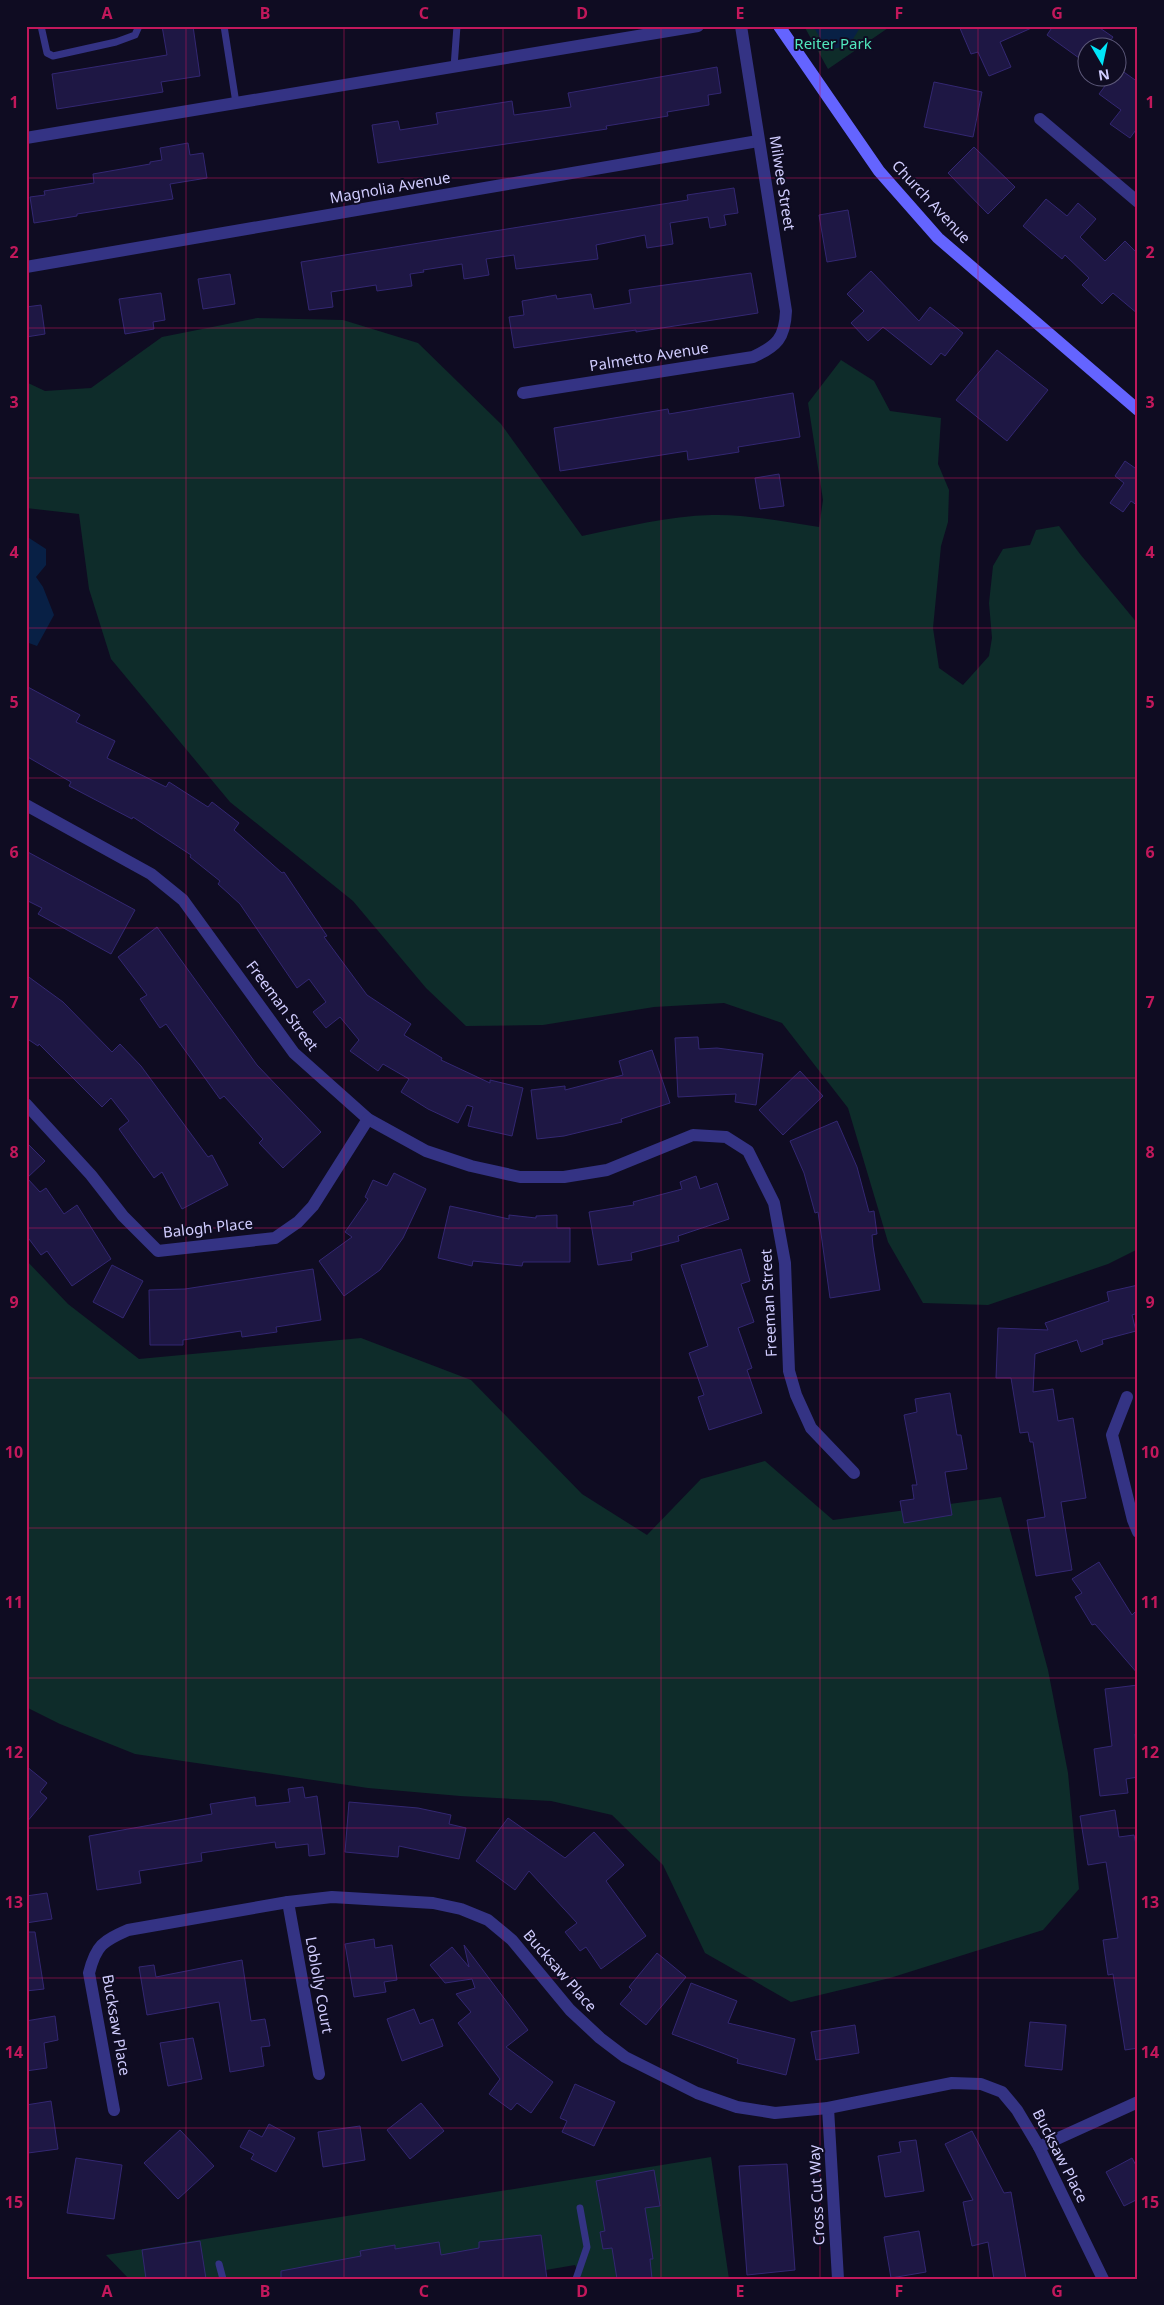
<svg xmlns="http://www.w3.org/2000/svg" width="1164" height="2305" font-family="'Noto Sans',sans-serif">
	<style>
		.green { fill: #0e2c2a }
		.water { fill: #082045 }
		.building { fill: #1e1744; stroke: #332772 }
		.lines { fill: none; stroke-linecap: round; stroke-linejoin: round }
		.lane { stroke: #343384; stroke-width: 7 }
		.street { stroke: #343384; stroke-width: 12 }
		.secondary { stroke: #6464ff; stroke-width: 12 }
		.grid { fill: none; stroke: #c2185b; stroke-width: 1; stroke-opacity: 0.55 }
		.labels { text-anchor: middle; stroke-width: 4; stroke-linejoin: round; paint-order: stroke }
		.park-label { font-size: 15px; fill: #51e7bd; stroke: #0f0c22 }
		.street-label { font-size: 15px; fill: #d1cdff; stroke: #0f0c22 }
		.neatline { fill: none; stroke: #c2185b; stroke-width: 2 }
		.grid-label { font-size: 16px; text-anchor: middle; font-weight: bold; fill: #c2185b }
	</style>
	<rect width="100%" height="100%" fill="#0f0c22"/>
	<g class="green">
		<polygon points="804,26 891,26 828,69"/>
		<path d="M257 318 343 320 418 343 501 424 582 536C625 527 668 516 712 515 747 514 784 522 819 527L823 500 808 403 841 360 874 381 890 411 941 418 938 464 949 490 948 522 941 546 933 628 939 668 963 685 989 656 992 638 989 603 993 566 1003 549 1030 545 1036 530 1059 526 1080 554 1138 624V1249L1108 1264 988 1305 923 1303 888 1242 848 1108 782 1023 724 1003 654 1007 543 1025 466 1026 426 988 353 901 230 802 111 659 89 589 79 514 26 508V382L45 391 91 388 162 337Z"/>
		<polygon points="26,1260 68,1304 139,1359 361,1338 471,1380 582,1494 647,1535 701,1479 765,1461 833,1520 1001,1497 1048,1670 1068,1773 1079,1889 1043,1930 890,1978 791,2002 705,1953 663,1865 612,1815 551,1801 460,1796 368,1788 135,1754 60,1724 26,1707"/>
		<polygon points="711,2157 729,2279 582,2279 575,2265 493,2279 129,2279 106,2255"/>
	</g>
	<g class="water">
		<polygon points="813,26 861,26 850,44 834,49 820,38"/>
		<polygon points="26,536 46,549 46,565 36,577 43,587 54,615 37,646 26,642"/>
	</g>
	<g class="building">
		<polygon points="162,26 193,26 200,76 161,82 163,92 57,109 52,74 167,55"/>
		<polygon points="959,26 1036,26 1000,42 1011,67 989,76 978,52 971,54"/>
		<polygon points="1053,26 1097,26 1113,37 1105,48 1086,48 1086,63 1047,35"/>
		<polygon points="717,67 721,93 708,95 709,105 667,112 668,116 606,126 607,129 378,163 372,125 398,121 400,130 438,124 436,113 512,101 514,115 571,107 568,93"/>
		<polygon points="1118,68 1138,82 1138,127 1130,138 1110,124 1121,110 1099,94 1111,78 1116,78"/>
		<polygon points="934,82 982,92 973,137 924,127"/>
		<polygon points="188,143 190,155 203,153 207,178 170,184 173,199 77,214 77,216 34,223 30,197 45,195 44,191 94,183 93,174 150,164 150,162 162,160 160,148"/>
		<polygon points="974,147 1015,187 988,214 948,173"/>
		<polygon points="734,188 738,213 724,215 726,225 710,228 708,217 670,223 673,244 647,248 645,235 596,245 598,259 516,269 514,255 486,259 489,275 464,279 462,264 423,270 424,272 410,274 412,286 377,291 376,285 331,292 333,307 309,310 301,262 688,200 687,195"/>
		<polygon points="1046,199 1067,216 1078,203 1096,219 1080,237 1105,261 1125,241 1138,254 1138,314 1113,293 1102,304 1082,285 1089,278 1065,255 1062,259 1023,226"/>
		<polygon points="848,210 856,257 827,262 819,215"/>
		<polygon points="871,271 919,321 930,307 963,333 945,356 941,353 931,365 883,327 868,341 851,323 864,311 847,294"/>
		<polygon points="751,273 758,313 636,332 636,330 514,348 509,317 524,315 522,301 556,295 557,299 591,294 594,309 631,303 629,290"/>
		<polygon points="230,274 235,304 203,309 198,279"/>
		<polygon points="161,293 165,320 153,322 154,329 125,334 119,299"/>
		<polygon points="41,305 45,334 26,337 26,307"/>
		<polygon points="997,350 1048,390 1007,441 956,400"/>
		<polygon points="793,393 800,437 738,447 739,452 688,460 687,451 560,471 554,428 668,409 669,414"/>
		<polygon points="1125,461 1135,468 1138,464 1138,506 1131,501 1123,512 1110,503 1124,483 1115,476"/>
		<polygon points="779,474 784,506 760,509 755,478"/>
		<polygon points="26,686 80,715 76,722 115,741 107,758 166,787 169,782 208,807 212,802 239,823 234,830 282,873 284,872 327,936 324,937 367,995 411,1024 404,1035 442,1058 441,1060 490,1083 490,1080 523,1088 512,1136 468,1126 473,1107 467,1105 458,1123 428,1109 401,1092 409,1079 383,1064 378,1071 350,1051 359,1040 340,1017 326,1028 313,1012 326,1002 309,979 297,988 240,904 218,884 220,881 190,857 191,855 133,817 132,819 69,786 71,782 26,756"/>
		<polygon points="26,851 135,910 111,954 38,914 42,908 26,900"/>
		<polygon points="157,927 257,1065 321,1132 283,1168 259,1143 263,1139 224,1096 220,1099 166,1024 160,1028 140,999 147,995 118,957"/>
		<polygon points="26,975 63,1002 112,1052 120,1044 141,1066 208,1157 212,1155 228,1185 182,1209 162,1172 154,1178 119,1129 129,1121 111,1098 102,1107 39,1044 38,1046 26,1038"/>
		<polygon points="698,1037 699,1049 717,1048 763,1054 756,1105 735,1102 736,1094 678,1097 675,1038"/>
		<polygon points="652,1050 670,1103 621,1119 622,1122 564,1136 537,1139 531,1090 565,1086 565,1090 623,1075 619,1061"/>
		<polygon points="800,1071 823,1096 783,1135 759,1110"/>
		<polygon points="837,1121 857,1167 869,1212 874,1211 877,1234 872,1235 873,1246 880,1290 830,1298 818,1212 815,1213 804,1173 790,1141"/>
		<polygon points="26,1142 45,1161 27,1178 40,1192 46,1188 64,1214 77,1205 111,1259 72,1286 47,1251 41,1255 26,1235"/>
		<polygon points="394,1173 426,1189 403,1238 380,1270 344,1296 319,1261 352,1237 345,1232 368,1199 365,1197 373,1180 387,1186"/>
		<polygon points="696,1176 700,1189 717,1183 729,1219 678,1236 679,1241 631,1253 632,1260 598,1265 589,1212 634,1205 633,1202 682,1189 680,1182"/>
		<polygon points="450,1206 509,1219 509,1215 536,1218 536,1216 557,1215 557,1228 570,1228 570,1262 523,1262 522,1266 473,1261 472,1266 438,1258"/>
		<polygon points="741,1249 750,1281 741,1284 754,1322 738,1328 752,1368 747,1370 762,1413 709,1430 698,1397 704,1395 689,1353 708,1346 681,1265"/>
		<polygon points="112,1265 143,1281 123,1318 93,1302"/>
		<polygon points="313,1269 321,1320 276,1327 277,1332 242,1337 241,1331 183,1340 183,1345 150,1345 149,1290 185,1289"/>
		<polygon points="1138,1285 1138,1313 1132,1315 1136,1331 1102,1340 1103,1344 1081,1352 1077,1340 1035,1354 1033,1392 1053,1389 1058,1421 1073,1418 1086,1498 1061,1502 1072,1570 1036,1576 1027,1520 1045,1517 1033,1442 1030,1442 1028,1432 1020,1433 1011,1378 996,1378 998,1328 1048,1330 1045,1323 1109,1301 1107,1292"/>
		<polygon points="950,1393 957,1435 961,1435 967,1469 945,1472 952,1515 904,1523 900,1501 914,1499 912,1485 917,1485 904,1415 917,1412 915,1399"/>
		<polygon points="1099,1562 1132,1615 1138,1609 1138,1674 1095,1624 1092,1625 1075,1597 1082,1593 1072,1579"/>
		<polygon points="1138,1685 1138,1733 1135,1734 1138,1777 1126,1779 1128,1793 1100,1796 1094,1749 1112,1746 1105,1689"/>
		<polygon points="26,1766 47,1783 40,1792 47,1798 26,1823"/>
		<polygon points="303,1787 305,1798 317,1796 325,1854 309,1856 308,1844 276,1848 275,1842 201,1853 202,1861 139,1871 141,1883 97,1890 89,1836 212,1814 210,1804 255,1797 256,1806 290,1802 288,1789"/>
		<polygon points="349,1802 418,1808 451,1815 449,1824 466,1828 459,1859 399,1846 398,1857 345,1852"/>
		<polygon points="1115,1810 1119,1837 1134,1835 1138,1854 1138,2048 1125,2050 1113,1974 1108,1975 1103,1940 1118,1938 1106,1862 1088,1865 1080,1816"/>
		<polygon points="508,1818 565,1858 594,1832 624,1865 606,1881 646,1936 601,1969 586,1947 580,1951 565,1932 577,1923 529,1871 515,1890 476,1861"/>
		<polygon points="47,1893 52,1919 26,1923 26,1896"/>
		<polygon points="26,1932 35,1932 44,1989 26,1991"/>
		<polygon points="374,1939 375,1948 392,1945 397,1980 384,1982 386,1992 354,1997 345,1944"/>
		<polygon points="464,1945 528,2030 506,2047 553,2082 531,2113 517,2103 511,2110 489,2094 500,2079 458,2023 471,2012 456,1994 475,1988 472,1979 445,1983 430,1965 452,1947 469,1967"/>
		<polygon points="657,1953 686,1977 646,2025 620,2004 632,1990 629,1987"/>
		<polygon points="242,1960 251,2021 265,2019 270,2046 261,2047 264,2066 230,2072 219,2002 147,2015 139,1967 154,1965 156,1977"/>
		<polygon points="691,1983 737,2001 728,2023 795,2039 786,2075 737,2063 738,2059 672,2034"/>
		<polygon points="414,2009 420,2024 433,2019 443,2046 402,2061 387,2019"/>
		<polygon points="55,2016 58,2040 44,2043 47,2068 26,2071 26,2021"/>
		<polygon points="1030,2022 1066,2025 1062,2070 1025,2066"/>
		<polygon points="855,2025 859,2053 816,2060 811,2032"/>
		<polygon points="193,2038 202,2079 168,2086 160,2043"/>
		<polygon points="575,2084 615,2102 594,2146 562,2132 567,2121 560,2118"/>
		<polygon points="51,2101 58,2149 28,2153 26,2105"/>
		<polygon points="421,2103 444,2131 410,2159 387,2130"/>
		<polygon points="269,2124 295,2138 276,2172 251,2159 254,2154 240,2147 249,2130 262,2137"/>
		<polygon points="360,2126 365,2160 323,2167 318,2132"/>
		<polygon points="180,2130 214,2166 178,2199 144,2163"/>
		<polygon points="972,2131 1004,2193 1011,2192 1026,2279 994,2279 988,2242 972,2246 963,2202 973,2200 945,2144"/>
		<polygon points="916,2140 924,2191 885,2197 878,2156 901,2152 899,2142"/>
		<polygon points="76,2158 122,2165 114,2219 67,2213"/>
		<polygon points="1132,2158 1138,2169 1138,2199 1124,2206 1106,2172"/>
		<polygon points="787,2164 795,2270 747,2275 739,2166"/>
		<polygon points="654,2170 660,2206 645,2208 653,2259 650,2259 652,2279 617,2279 612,2248 603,2249 600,2232 605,2231 596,2181"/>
		<polygon points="919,2231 926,2272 891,2278 884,2237"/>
		<polygon points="541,2235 547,2279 281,2279 281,2271 361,2256 360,2251 395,2245 395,2249 439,2242 441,2255 479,2248 479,2242"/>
		<polygon points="200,2241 206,2279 146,2279 142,2250"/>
	</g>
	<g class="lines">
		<g class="lane">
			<polyline points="41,26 47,53 53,56 116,42 135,35 139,26"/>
			<polyline points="224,26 236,103"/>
			<polyline points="454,67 457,26"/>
			<polyline points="219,2264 223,2279"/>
			<polyline points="576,2279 587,2247 580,2208"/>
		</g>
		<g class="street">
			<polyline points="1040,119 1138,202"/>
			<polyline points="26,138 698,26"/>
			<polyline points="26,267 758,141"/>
			<path d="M523 393 753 357C777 346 785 338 786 311L741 26"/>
			<polyline points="26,805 151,874 183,900 294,1053 368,1119 426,1151 471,1166 520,1177 564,1177 607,1170 693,1135 726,1137 748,1151 774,1203 785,1263 789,1371 796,1395 811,1428 854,1473"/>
			<polyline points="26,1104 91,1175 123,1216 158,1251 275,1238 298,1222 313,1206 368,1119"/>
			<polyline points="1127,1397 1112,1435 1133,1520 1138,1532"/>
			<polyline points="288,1902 319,2074"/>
			<polyline points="828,2108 838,2279"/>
			<path d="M114 2110 89 1973C96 1945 103 1941 128 1930L288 1902 332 1897 433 1903 461 1909 488 1920 512 1940 570 2010 600 2038 625 2057 697 2093 737 2107 775 2113 828 2108 952 2083 981 2084 1002 2092 1017 2110 1039 2147 1103 2279"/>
			<polyline points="1039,2147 1138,2102"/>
		</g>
		<polyline class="secondary" points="779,26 879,171 938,238 1138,410"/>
	</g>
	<path class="grid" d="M186 26V2279M344 26V2279M503 26V2279M661 26V2279M820 26V2279M978 26V2279M26 178H1138M26 328H1138M26 478H1138M26 628H1138M26 778H1138M26 928H1138M26 1078H1138M26 1228H1138M26 1378H1138M26 1528H1138M26 1678H1138M26 1828H1138M26 1978H1138M26 2128H1138"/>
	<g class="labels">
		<g class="park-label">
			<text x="833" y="49">Reiter Park</text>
		</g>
		<g class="street-label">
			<text transform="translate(782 183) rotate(81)" y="5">Milwee Street</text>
			<text transform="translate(390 188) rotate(-10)" y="5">Magnolia Avenue</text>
			<text transform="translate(931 202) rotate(47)" y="5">Church Avenue</text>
			<text transform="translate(649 357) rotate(-9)" y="5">Palmetto Avenue</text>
			<text transform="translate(282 1006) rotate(53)" y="5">Freeman Street</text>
			<text transform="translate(208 1228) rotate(-6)" y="5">Balogh Place</text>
			<text transform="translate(769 1303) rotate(-93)" y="5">Freeman Street</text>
			<text transform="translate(560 1971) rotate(49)" y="5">Bucksaw Place</text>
			<text transform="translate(319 1985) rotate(80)" y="5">Loblolly Court</text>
			<text transform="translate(116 2025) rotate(80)" y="5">Bucksaw Place</text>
			<text transform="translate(1060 2156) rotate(63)" y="5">Bucksaw Place</text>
			<text transform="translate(817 2195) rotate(-93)" y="5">Cross Cut Way</text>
		</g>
	</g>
	<rect width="1164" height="2305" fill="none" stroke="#0f0c22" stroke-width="55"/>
	<g transform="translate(1102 62) rotate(171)"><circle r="24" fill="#0f0c22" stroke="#5d597a"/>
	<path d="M0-4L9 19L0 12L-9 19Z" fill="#00e6f8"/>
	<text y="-8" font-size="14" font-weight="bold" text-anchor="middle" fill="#d1cdff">N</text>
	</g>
	<rect x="28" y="28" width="1108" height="2250" class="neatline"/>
	<g class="grid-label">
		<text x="107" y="19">A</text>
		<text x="265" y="19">B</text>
		<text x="424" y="19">C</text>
		<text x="582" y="19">D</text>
		<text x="740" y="19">E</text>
		<text x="899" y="19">F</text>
		<text x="1057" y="19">G</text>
		<text x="14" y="108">1</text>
		<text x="1150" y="108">1</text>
		<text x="14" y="258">2</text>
		<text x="1150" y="258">2</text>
		<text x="14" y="408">3</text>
		<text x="1150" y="408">3</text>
		<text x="14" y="558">4</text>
		<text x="1150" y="558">4</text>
		<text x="14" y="708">5</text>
		<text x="1150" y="708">5</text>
		<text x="14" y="858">6</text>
		<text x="1150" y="858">6</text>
		<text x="14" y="1008">7</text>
		<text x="1150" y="1008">7</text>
		<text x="14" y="1158">8</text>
		<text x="1150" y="1158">8</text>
		<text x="14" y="1308">9</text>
		<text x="1150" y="1308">9</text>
		<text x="14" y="1458">10</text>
		<text x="1150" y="1458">10</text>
		<text x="14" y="1608">11</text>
		<text x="1150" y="1608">11</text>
		<text x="14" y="1758">12</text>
		<text x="1150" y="1758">12</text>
		<text x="14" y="1908">13</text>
		<text x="1150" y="1908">13</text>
		<text x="14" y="2058">14</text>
		<text x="1150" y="2058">14</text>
		<text x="14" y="2208">15</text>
		<text x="1150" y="2208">15</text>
		<text x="107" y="2297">A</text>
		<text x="265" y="2297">B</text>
		<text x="424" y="2297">C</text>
		<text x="582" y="2297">D</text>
		<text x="740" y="2297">E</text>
		<text x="899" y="2297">F</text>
		<text x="1057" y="2297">G</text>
	</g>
</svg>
